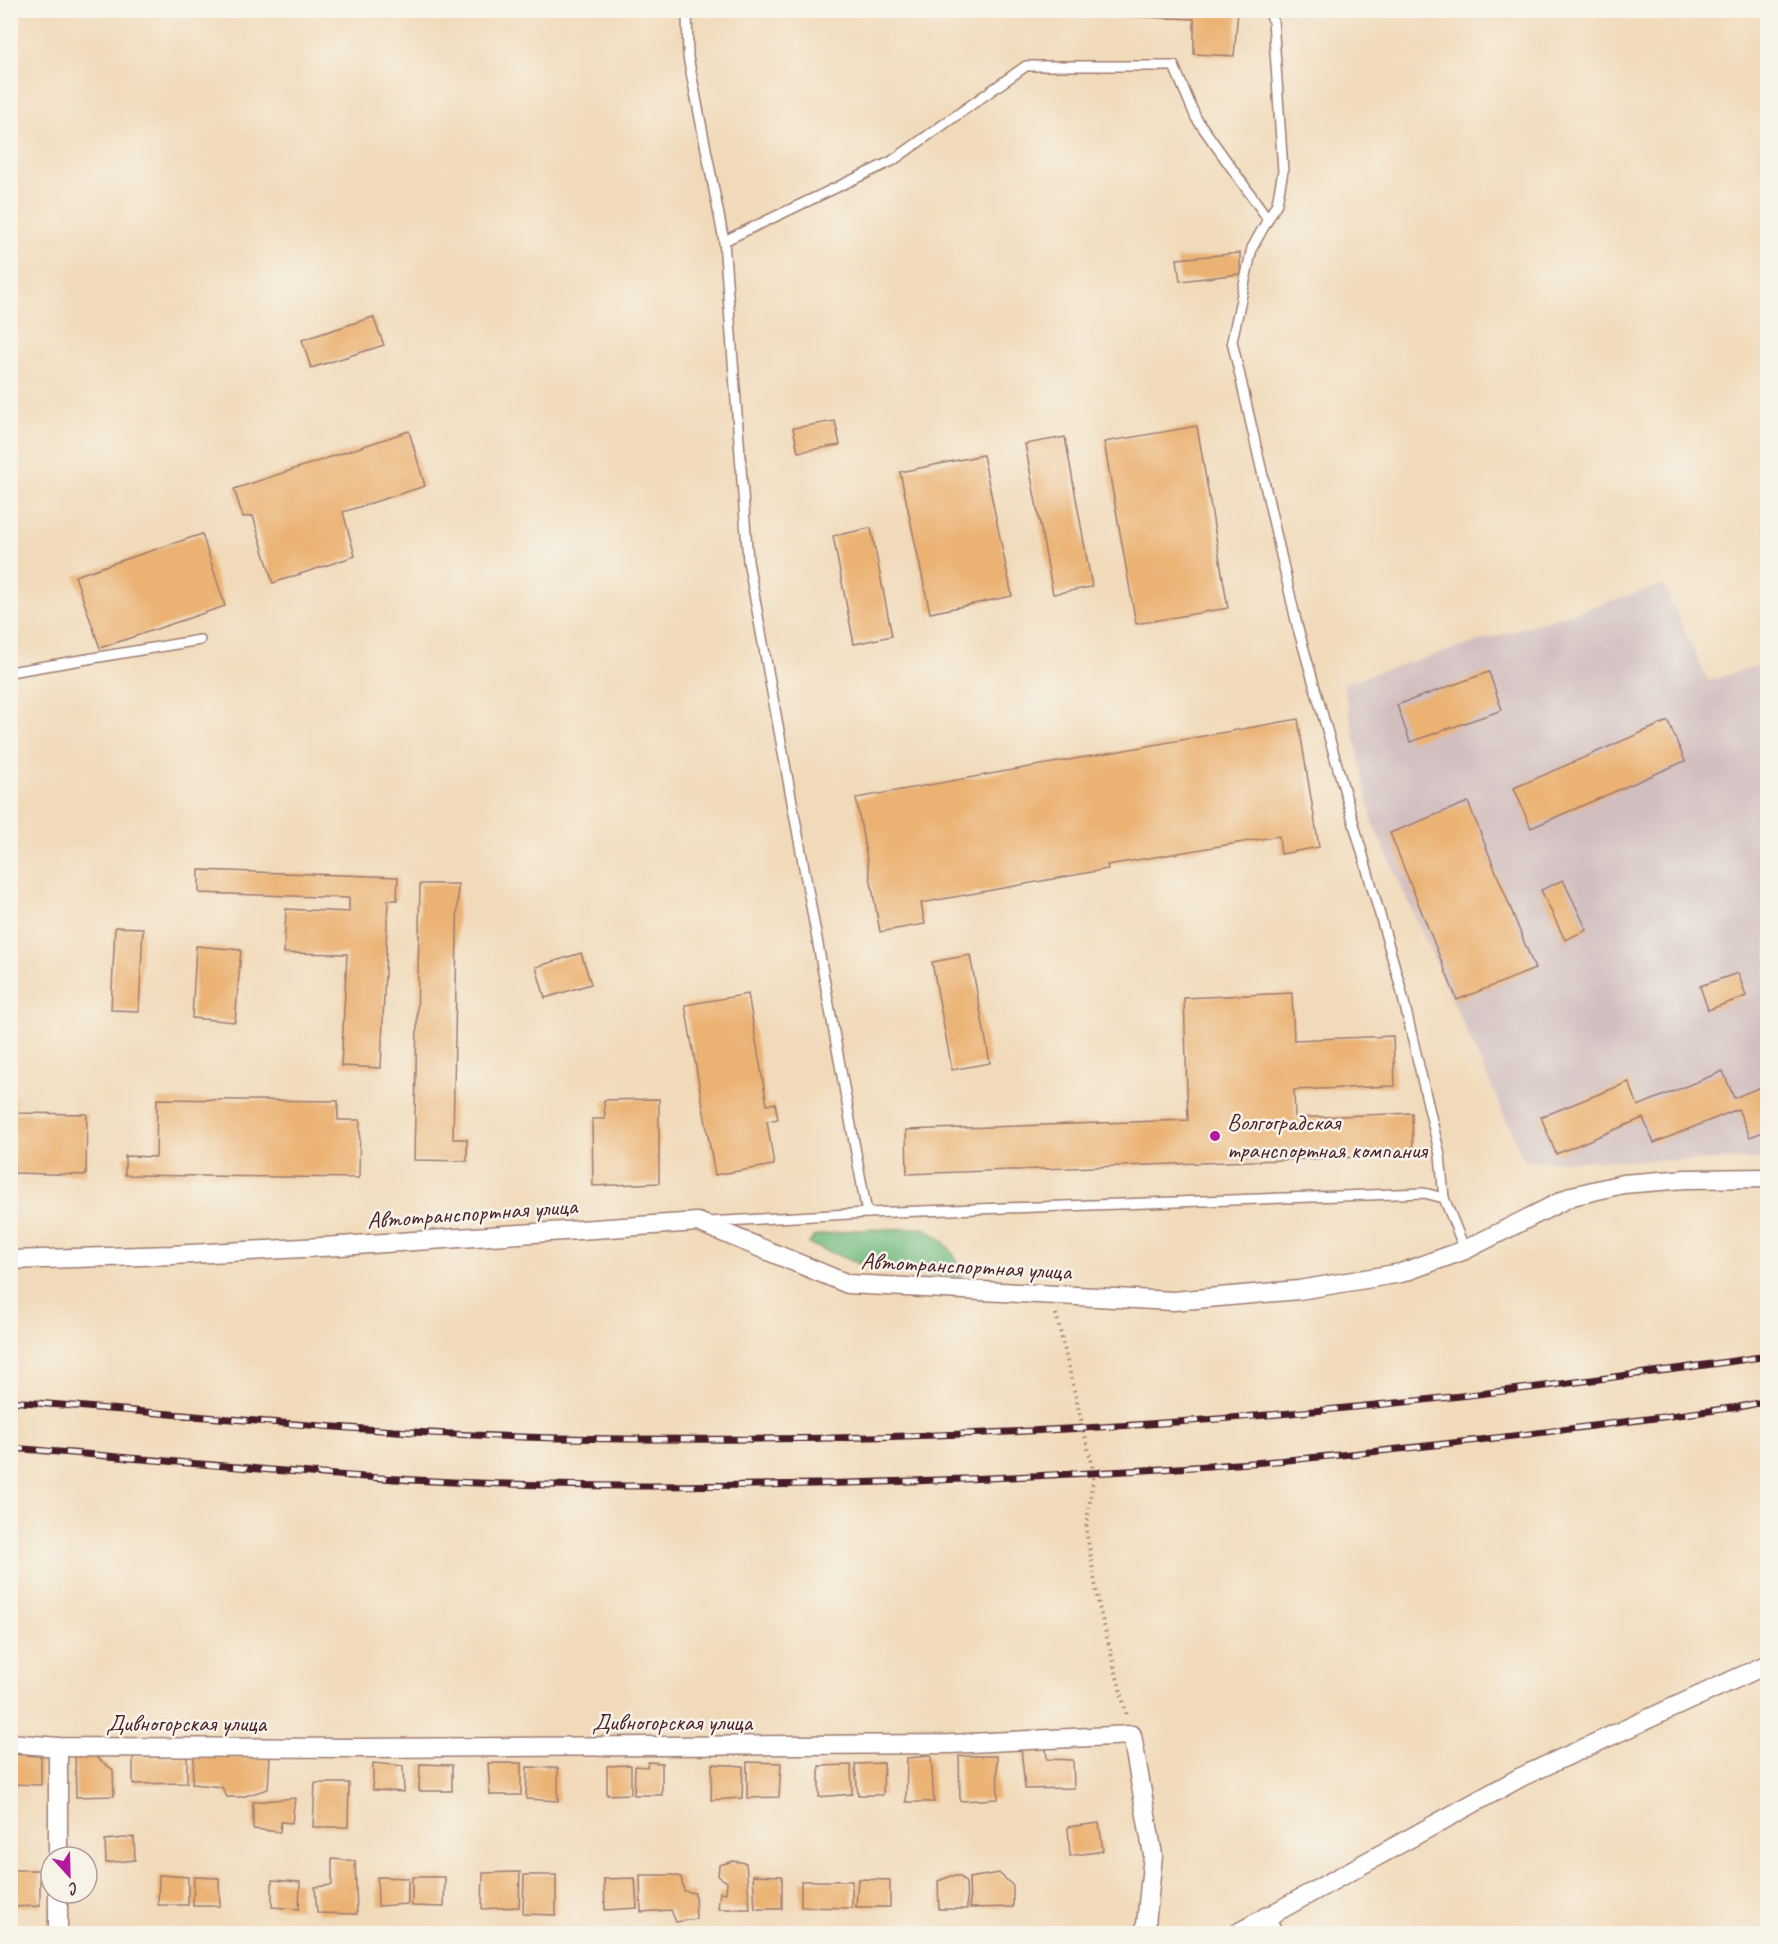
<svg xmlns="http://www.w3.org/2000/svg" width="1778" height="1944" font-family="Caveat,sans-serif">
	<style>
		.industrial { fill: #d1bfbf }
		.forest { fill: #72bb81; stroke: #5e6d56; stroke-width: 1.5 }
		.building { fill: #ebb273 }
		.lines { fill: none; stroke-linecap: round; stroke-linejoin: round }
		.service-casing { stroke: #9e7c72; stroke-width: 12 }
		.minor-casing { stroke: #9e7c72; stroke-width: 21 }
		.path { stroke: #9e7c72; stroke-width: 4; stroke-dasharray: 1.5 4.5; stroke-linecap: butt }
		.service { stroke: #fff; stroke-width: 9 }
		.minor { stroke: #fff; stroke-width: 18 }
		.rail-casing { stroke: #4a1f2b; stroke-width: 7 }
		.rail { stroke: #f7f3e8; stroke-width: 4.5; stroke-dasharray: 14; stroke-linecap: butt }
		.poi-dot { fill: #b5179e; stroke: #f7f3e8; stroke-width: 2 }
		.labels { text-anchor: middle; stroke-width: 5; stroke-linejoin: round; paint-order: stroke }
		.poi-label { font-size: 24px; fill: #4a1f2b; stroke: #f7f3e8; text-anchor: start }
		.street-label { font-size: 24px; fill: #4a1f2b; stroke: #f7f3e8 }
	</style>
	<rect width="100%" height="100%" fill="#f7f3e8"/>
	<filter id="ink" filterUnits="userSpaceOnUse"><feTurbulence type="fractalNoise" baseFrequency=".0167" numOctaves="2"/><feDisplacementMap in="SourceGraphic" scale="12" xChannelSelector="R" yChannelSelector="G"/><feConvolveMatrix kernelMatrix="1 2 1 2 8 2 1 2 1" color-interpolation-filters="sRGB"/></filter>
	<filter id="wash" filterUnits="userSpaceOnUse"><feTurbulence type="fractalNoise" baseFrequency=".008" numOctaves="4" result="noise"/><feDisplacementMap in="SourceGraphic" scale="24" xChannelSelector="R" yChannelSelector="G"/><feGaussianBlur stdDeviation="1.35" result="paint"/><feColorMatrix in="noise" values="0 0 0 0 0 0 0 0 0 0 0 0 0 0 0 0 0 1.4 0 .05"/><feComposite in="paint" operator="in"/></filter>
	<g filter="url(#wash)">
		<rect width="100%" height="100%" fill="#f1daba"/>
		<polygon class="industrial" points="1663,585 1708,681 1767,663 1767,1157 1752,1160 1525,1161 1373,824 1343,683"/>
		<path class="forest" d="M925 1228C946 1242 955 1251 962 1276L909 1273 858 1263 809 1244 814 1236 855 1230Z"/>
		<g id="blocks">
			<g class="building">
				<polygon points="1050,10 1238,10 1234,56 1194,54 1194,19 1049,13"/>
				<polygon points="1240,253 1240,274 1180,281 1177,259"/>
				<polygon points="373,317 384,345 311,368 302,340"/>
				<polygon points="835,421 840,445 798,452 793,428"/>
				<polygon points="1197,426 1228,608 1136,624 1104,442"/>
				<polygon points="409,431 425,486 343,512 355,556 273,583 253,516 243,517 234,489"/>
				<polygon points="1065,437 1092,587 1053,594 1025,444"/>
				<polygon points="983,455 1012,596 930,613 900,472"/>
				<polygon points="871,528 892,636 854,644 833,536"/>
				<polygon points="202,534 225,606 100,648 75,576"/>
				<polygon points="1489,672 1502,710 1410,742 1397,705"/>
				<polygon points="1298,719 1319,847 1281,854 1279,836 1107,865 1108,869 921,903 925,924 880,932 856,798"/>
				<polygon points="1668,721 1685,761 1531,828 1514,788"/>
				<polygon points="1468,802 1535,969 1457,1000 1390,833"/>
				<polygon points="199,870 398,877 397,900 388,900 381,1068 341,1066 347,954 284,953 286,909 349,912 349,898 199,893"/>
				<polygon points="1563,880 1587,930 1565,940 1541,890"/>
				<polygon points="420,884 458,884 453,1139 467,1139 467,1161 414,1160"/>
				<polygon points="115,927 143,928 139,1011 111,1010"/>
				<polygon points="196,946 241,950 235,1022 192,1018"/>
				<polygon points="581,953 591,984 545,998 536,967"/>
				<polygon points="970,955 990,1063 952,1070 932,962"/>
				<polygon points="1738,973 1746,996 1708,1010 1700,986"/>
				<polygon points="1292,993 1294,1040 1393,1036 1395,1086 1294,1090 1295,1118 1412,1113 1413,1155 907,1174 906,1130 1188,1120 1184,998"/>
				<polygon points="748,994 767,1105 775,1103 778,1119 767,1121 774,1165 715,1175 685,1005"/>
				<polygon points="1723,1071 1734,1098 1768,1084 1768,1130 1750,1137 1738,1109 1654,1143 1643,1118 1556,1154 1541,1117 1629,1082 1638,1106"/>
				<polygon points="10,1099 15,1099 15,1113 87,1114 86,1175 14,1173 14,1132 10,1132"/>
				<polygon points="157,1099 338,1101 338,1120 360,1120 359,1178 125,1175 125,1156 156,1157"/>
				<polygon points="659,1099 659,1183 593,1186 592,1119 605,1119 604,1100"/>
				<polygon points="1021,1747 1046,1748 1047,1759 1073,1760 1074,1788 1025,1789"/>
				<polygon points="10,1754 41,1756 41,1785 10,1784"/>
				<polygon points="92,1754 113,1770 114,1796 76,1797 75,1755"/>
				<polygon points="133,1756 187,1757 187,1783 133,1784"/>
				<polygon points="270,1756 268,1789 242,1797 227,1797 222,1787 192,1784 194,1757"/>
				<polygon points="931,1756 934,1802 906,1802 907,1758"/>
				<polygon points="959,1756 997,1756 998,1799 960,1801"/>
				<polygon points="648,1762 662,1763 662,1795 634,1795 635,1766 647,1767"/>
				<polygon points="747,1762 781,1763 779,1797 747,1798"/>
				<polygon points="373,1763 403,1766 404,1792 373,1790"/>
				<polygon points="488,1763 521,1763 521,1795 490,1795"/>
				<polygon points="884,1763 883,1795 858,1795 855,1764"/>
				<polygon points="420,1764 452,1765 452,1791 419,1791"/>
				<polygon points="712,1764 743,1766 742,1798 711,1800"/>
				<polygon points="631,1765 631,1794 607,1795 607,1766"/>
				<polygon points="851,1765 852,1794 819,1797 819,1766"/>
				<polygon points="527,1767 558,1768 558,1801 526,1799"/>
				<polygon points="315,1783 349,1783 348,1827 313,1827"/>
				<polygon points="295,1798 292,1823 281,1822 280,1832 253,1829 253,1802"/>
				<polygon points="1099,1823 1103,1851 1070,1856 1068,1827"/>
				<polygon points="134,1837 135,1860 106,1863 105,1840"/>
				<polygon points="332,1859 355,1861 357,1914 317,1913 315,1887 332,1885"/>
				<polygon points="733,1861 746,1863 750,1909 718,1909 720,1892 726,1893 727,1882 718,1876 719,1865"/>
				<polygon points="10,1870 40,1870 40,1906 10,1907"/>
				<polygon points="520,1872 519,1907 482,1909 483,1873"/>
				<polygon points="999,1873 1013,1886 1013,1907 970,1908 969,1878"/>
				<polygon points="159,1875 188,1877 188,1905 158,1905"/>
				<polygon points="524,1875 556,1875 556,1915 523,1914"/>
				<polygon points="640,1875 672,1875 681,1877 684,1891 695,1893 696,1919 676,1922 671,1910 641,1912"/>
				<polygon points="753,1875 782,1876 782,1909 755,1909"/>
				<polygon points="951,1876 960,1876 966,1883 967,1909 939,1909 938,1881"/>
				<polygon points="194,1877 219,1878 220,1906 193,1906"/>
				<polygon points="377,1877 408,1878 408,1904 378,1906"/>
				<polygon points="412,1877 445,1877 444,1907 412,1906"/>
				<polygon points="635,1878 637,1908 605,1910 604,1879"/>
				<polygon points="858,1879 890,1880 890,1907 856,1907"/>
				<polygon points="272,1880 300,1882 299,1909 272,1907"/>
				<polygon points="801,1881 852,1881 852,1908 801,1907"/>
			</g>
		</g>
	</g>
	<g filter="url(#ink)">
		<use href="#blocks" fill-opacity="0" stroke="#9e7c72" stroke-width="1.5"/>
		<g class="lines">
			<g class="service-casing">
				<g id="service">
					<polyline points="687,10 688,57 724,241 748,561 867,1213"/>
					<polyline points="1268,10 1273,20 1283,171 1277,203 1252,248 1232,341 1297,625 1400,985 1440,1155 1444,1198 1465,1250"/>
					<polyline points="724,241 892,161 1026,66 1174,66 1196,118 1268,219"/>
					<polyline points="10,672 200,640"/>
					<polyline points="707,1222 867,1213 1424,1193 1444,1198"/>
				</g>
			</g>
			<g class="minor-casing">
				<g id="minor">
					<polyline points="10,1260 172,1255 340,1246 698,1222 848,1284 1173,1301 1299,1290 1401,1273 1465,1250 1572,1196 1623,1184 1686,1179 1768,1178"/>
					<polyline points="10,1743 58,1747 363,1748 950,1744 1132,1735 1153,1855 1145,1934"/>
					<polyline points="58,1747 58,1857"/>
					<polyline points="58,1893 58,1934"/>
					<polyline points="1265,1917 1274,1934"/>
					<polyline points="1236,1934 1521,1777 1768,1664"/>
				</g>
			</g>
			<polyline class="path" points="1056,1314 1094,1473 1086,1529 1099,1606 1127,1716"/>
			<use href="#service" class="service"/>
			<use href="#minor" class="minor"/>
			<g class="rail-casing">
				<g id="rail">
					<path d="M10 1401C193 1415 375 1434 558 1438 904 1445 1250 1425 1592 1380 1651 1372 1709 1365 1768 1356"/>
					<path d="M10 1448C190 1462 369 1482 549 1485 703 1488 857 1484 1011 1477 1106 1472 1202 1468 1298 1459 1445 1446 1592 1426 1739 1407L1768 1401"/>
				</g>
			</g>
			<use href="#rail" class="rail"/>
		</g>
	</g>
	<circle class="poi-dot" cx="1215" cy="1136" r="6"/>
	<g class="labels">
		<g class="poi-label">
			<text x="1227" y="1130">Волгоградская<tspan x="1227" dy="28">транспортная компания</tspan></text>
		</g>
		<g class="street-label">
			<text transform="translate(472 1213) rotate(-4)" y="8">Автотранспортная улица</text>
			<text transform="translate(966 1266) rotate(3)" y="8">Автотранспортная улица</text>
			<text x="672" y="1730">Дивногорская улица</text>
			<text x="186" y="1731">Дивногорская улица</text>
		</g>
	</g>
	<rect width="1778" height="1944" fill="none" stroke="#f7f3e8" stroke-width="36"/>
	<g transform="translate(69 1875) rotate(158)"><circle r="28" fill="#f7f3e8" stroke="#b29e9c" stroke-width="1.5"/>
	<path d="M0-4.5L10 22L0 15L-10 22Z" fill="#b5179e"/>
	<text y="-9" font-size="16" font-weight="bold" text-anchor="middle" fill="#4a1f2b">С</text>
	</g>
</svg>
